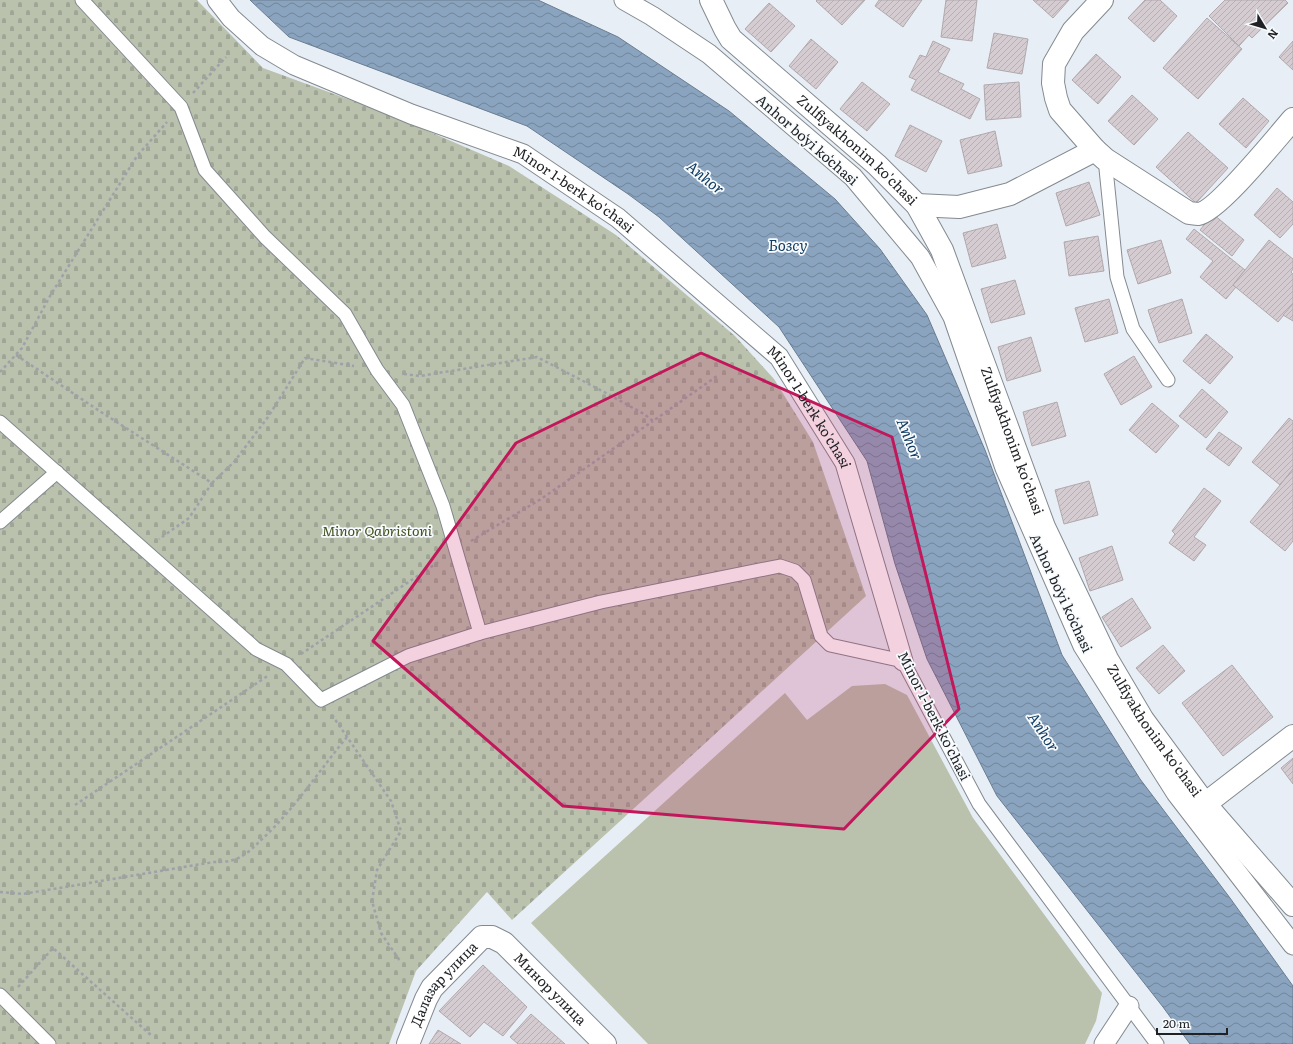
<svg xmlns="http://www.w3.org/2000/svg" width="1293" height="1044" font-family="Literata,serif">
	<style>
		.grass { fill: #bac1ad }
		.cemetery { fill: url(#cemetery-stones) }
		.water { fill: url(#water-waves); stroke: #6a7d90 }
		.building { fill: url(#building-hatch); stroke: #b0a8ac }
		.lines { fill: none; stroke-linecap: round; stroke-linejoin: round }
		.service-casing { stroke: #838a90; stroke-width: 15 }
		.pedestrian-casing { stroke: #838a90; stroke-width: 21 }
		.minor-casing { stroke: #838a90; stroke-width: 24 }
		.path { stroke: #9da2a8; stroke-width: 2.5; stroke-dasharray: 3 3; stroke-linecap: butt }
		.service { stroke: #fff; stroke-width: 13 }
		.pedestrian { stroke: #fff; stroke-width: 19 }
		.minor { stroke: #fff; stroke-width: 22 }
		.marked { fill: #c2185b; fill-opacity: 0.2; stroke: #c2185b; stroke-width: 3; stroke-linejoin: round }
		.labels { text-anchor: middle; stroke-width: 3.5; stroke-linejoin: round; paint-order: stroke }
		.street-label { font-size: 14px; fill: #1f2124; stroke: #f8fbfe }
		.park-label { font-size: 14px; font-style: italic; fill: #43521d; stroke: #f8fbfe }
		.water-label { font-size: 15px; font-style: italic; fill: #123c61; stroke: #f8fbfe }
	</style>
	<defs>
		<pattern id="cemetery-stones" width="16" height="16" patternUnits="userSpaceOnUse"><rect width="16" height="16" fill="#bac1ad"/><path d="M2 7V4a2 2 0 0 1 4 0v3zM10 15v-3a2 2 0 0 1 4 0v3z" fill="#9fa695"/></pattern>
		<pattern id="water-waves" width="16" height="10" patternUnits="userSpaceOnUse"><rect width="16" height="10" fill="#8aa4bf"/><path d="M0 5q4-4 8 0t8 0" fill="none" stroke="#70859b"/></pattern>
		<pattern id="building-hatch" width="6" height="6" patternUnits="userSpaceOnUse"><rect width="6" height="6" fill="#d5ccd1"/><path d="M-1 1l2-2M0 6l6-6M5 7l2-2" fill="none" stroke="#b6afb3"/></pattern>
	</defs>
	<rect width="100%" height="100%" fill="#e7eef5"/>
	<polygon class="grass" points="885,684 907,695 973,818 1102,993 1096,1021 1085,1044 648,1044 531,923 785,693 807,720 852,686"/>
	<polygon class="cemetery" points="0,0 197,0 263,68 386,113 509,166 616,235 735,336 774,379 813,442 866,596 512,920 487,892 416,971 389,1044 0,1044"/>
	<polygon class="water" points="250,0 538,0 618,37 729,111 835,199 880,249 927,315 985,450 1062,655 1140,779 1230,898 1293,986 1293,1044 1190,1044 1163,1007 997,796 927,659 895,564 867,461 779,327 659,217 628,194 527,126 289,37"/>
	<g class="building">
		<polygon points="817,0 865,0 842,25 816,1"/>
		<polygon points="879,0 922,0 903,27 875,6"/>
		<polygon points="946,0 977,0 972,41 941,37"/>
		<polygon points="1033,0 1069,0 1053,18"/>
		<polygon points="1145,0 1160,0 1177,16 1154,42 1128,18"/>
		<polygon points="1225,0 1285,0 1288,3 1252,38 1249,35 1239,46 1209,16"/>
		<polygon points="769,3 795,26 771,52 745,29"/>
		<polygon points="1207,18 1242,49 1198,99 1163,68"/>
		<polygon points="994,33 1028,39 1022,74 987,68"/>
		<polygon points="811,39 838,62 816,89 789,66"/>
		<polygon points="933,41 950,49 938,72 964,84 961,89 980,99 970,119 911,90 916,80 909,77 920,55 926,57"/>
		<polygon points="1293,41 1293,70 1279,57"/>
		<polygon points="1096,54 1121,77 1098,104 1072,80"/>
		<polygon points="862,82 890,104 867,131 840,109"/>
		<polygon points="1019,82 1021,117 986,120 984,85"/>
		<polygon points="1132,95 1158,119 1134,145 1108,121"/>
		<polygon points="1243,98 1269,121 1246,148 1219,124"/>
		<polygon points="910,125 942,141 926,172 895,156"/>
		<polygon points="995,131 1002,166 968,174 960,140"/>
		<polygon points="1188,132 1228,168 1196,203 1156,167"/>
		<polygon points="1089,182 1100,215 1066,226 1056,193"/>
		<polygon points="1277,188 1293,202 1293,224 1280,238 1254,215"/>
		<polygon points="1213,214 1244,240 1232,256 1200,230"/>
		<polygon points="997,224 1006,258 972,267 963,233"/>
		<polygon points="1194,229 1245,270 1233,285 1236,287 1226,299 1200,277 1213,261 1186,239"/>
		<polygon points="1098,236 1104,271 1069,276 1064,242"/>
		<polygon points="1161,240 1171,273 1138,284 1127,250"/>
		<polygon points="1269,240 1293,259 1293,269 1291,272 1293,274 1293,304 1278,322 1233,285"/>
		<polygon points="1015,280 1025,314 991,323 981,289"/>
		<polygon points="1109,299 1118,333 1085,342 1075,308"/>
		<polygon points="1182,299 1192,333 1159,343 1148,310"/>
		<polygon points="1293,304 1293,321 1283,315"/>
		<polygon points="1206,334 1233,357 1210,384 1183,361"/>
		<polygon points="1031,337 1041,371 1007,381 998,347"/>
		<polygon points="1134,356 1152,387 1121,405 1104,374"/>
		<polygon points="1202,389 1228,412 1206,438 1179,416"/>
		<polygon points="1057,402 1066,436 1032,446 1023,412"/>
		<polygon points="1152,403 1179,426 1156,453 1129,430"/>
		<polygon points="1289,418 1293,421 1293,469 1280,485 1252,462"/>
		<polygon points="1219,432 1242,448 1229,466 1206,449"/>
		<polygon points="1293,469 1293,541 1285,551 1250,522"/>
		<polygon points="1089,481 1098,515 1064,524 1055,490"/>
		<polygon points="1204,488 1221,501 1194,537 1206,545 1194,561 1169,543 1175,534 1172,531"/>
		<polygon points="1112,546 1123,580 1090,591 1079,558"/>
		<polygon points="1132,598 1151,628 1121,647 1102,617"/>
		<polygon points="1163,645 1185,671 1159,694 1136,668"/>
		<polygon points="1232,665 1273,717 1223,756 1182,703"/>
		<polygon points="1293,758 1293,784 1281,768"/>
		<polygon points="483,965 527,1007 503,1036 484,1022 470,1037 439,1011"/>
		<polygon points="531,1014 565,1044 518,1044 510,1037"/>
		<polygon points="438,1030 461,1044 429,1044"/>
	</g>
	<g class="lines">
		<g class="service-casing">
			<g id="service">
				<polyline points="82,0 181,107 205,170 265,237 345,314 377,370 403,405 443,506 480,633"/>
				<polyline points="1105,159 1117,277 1133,329 1168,380"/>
				<polyline points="0,422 256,649 286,664 321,700 408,656 480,633 601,602 780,566 795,571 804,580 821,636 830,645 903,661 979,804 1157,1044"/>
				<polyline points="0,522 57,472"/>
				<polyline points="0,995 49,1044"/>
			</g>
		</g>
		<g class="pedestrian-casing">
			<g id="pedestrian">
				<path id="s1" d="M217 0 231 18 262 46 294 65 411 114 523 154 618 218 779 357 845 463 903 661"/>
				<polyline points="624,0 652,16 709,54 853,177 920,257 953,317 1005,468 1083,646 1176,793 1293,945"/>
				<polyline points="1104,1044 1129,1006"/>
			</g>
		</g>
		<g class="minor-casing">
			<g id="minor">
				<path id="s2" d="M711 0 725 29 731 39 877 165 917 205 942 250 1044 527 1107 659 1143 720 1205 804 1293 905"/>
				<path d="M1102 0 1073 31 1054 64 1053 83 1056 98 1060 110 1095 150 1105 159 1189 213C1191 213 1195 214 1198 214 1217 212 1278 136 1293 119"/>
				<polyline points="917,205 959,207 1010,194 1095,150"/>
				<polyline points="1205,804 1293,736"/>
				<path id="s3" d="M408 1044 426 999 432 988 482 937H492L504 943 605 1044"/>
			</g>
		</g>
		<g class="path">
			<polyline points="193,93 226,57"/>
			<polyline points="16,355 101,412 212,483 189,518 159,539"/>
			<polyline points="0,372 22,348 50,296 137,156 167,122"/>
			<polyline points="404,374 420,376 537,357 606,393 644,414 653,421 717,376"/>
			<polyline points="212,483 234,462 268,417 305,358 354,366"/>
			<polyline points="471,541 541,499 653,421"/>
			<polyline points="301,654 440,561"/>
			<polyline points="332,715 391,801 401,831 377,870 372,901 381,933 400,961"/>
			<polyline points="75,805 269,675"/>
			<path d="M0 892 23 894 214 862C220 862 227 862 233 860 244 857 253 848 260 841 294 810 318 772 347 737"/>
			<polyline points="18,987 53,948 152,1036"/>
		</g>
		<use href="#service" class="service"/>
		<use href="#pedestrian" class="pedestrian"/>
		<use href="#minor" class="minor"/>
	</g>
	<path class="marked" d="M701 353 892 437 959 709 844 829 563 806 373 641 516 443Z"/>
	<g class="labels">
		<g class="street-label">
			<text transform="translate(807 140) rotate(41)" y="5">Anhor boʻyi koʻchasi</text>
			<text dy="5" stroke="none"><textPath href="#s2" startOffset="212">Zulfiyakhonim ko'chasi</textPath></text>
			<text dy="5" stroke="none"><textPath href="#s1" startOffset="409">Minor 1-berk ko'chasi</textPath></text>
			<text dy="5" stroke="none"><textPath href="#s1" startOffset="733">Minor 1-berk ko'chasi</textPath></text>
			<text dy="5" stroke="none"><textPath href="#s2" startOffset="548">Zulfiyakhonim ko'chasi</textPath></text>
			<text transform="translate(1061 593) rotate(65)" y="5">Anhor boʻyi koʻchasi</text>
			<text transform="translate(934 716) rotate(63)" y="5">Minor 1-berk ko'chasi</text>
			<text dy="5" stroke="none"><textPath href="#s2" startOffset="872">Zulfiyakhonim ko'chasi</textPath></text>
			<text dy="5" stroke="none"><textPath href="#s3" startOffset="71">Далазар улица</textPath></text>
			<text dy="5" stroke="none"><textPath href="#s3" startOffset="221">Минор улица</textPath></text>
		</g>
		<g class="park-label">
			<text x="377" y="536">Minor Qabristoni</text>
		</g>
		<g class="water-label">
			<text transform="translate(705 178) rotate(39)" y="5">Anhor</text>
			<text x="788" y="251">Бозсу</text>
			<text transform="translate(909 439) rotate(68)" y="5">Anhor</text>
			<text transform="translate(1043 732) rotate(57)" y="5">Anhor</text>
		</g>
	</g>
	<g transform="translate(1265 28) rotate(128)" stroke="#f8fbfe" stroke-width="3" paint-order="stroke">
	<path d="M0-3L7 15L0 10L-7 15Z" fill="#1f2124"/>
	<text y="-6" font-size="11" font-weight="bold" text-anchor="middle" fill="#1f2124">N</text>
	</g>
	<path d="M1157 1028v6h70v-6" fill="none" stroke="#1f2124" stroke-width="2"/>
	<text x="1163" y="1028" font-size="12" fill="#1f2124" stroke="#f8fbfe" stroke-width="3" paint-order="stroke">20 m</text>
</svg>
